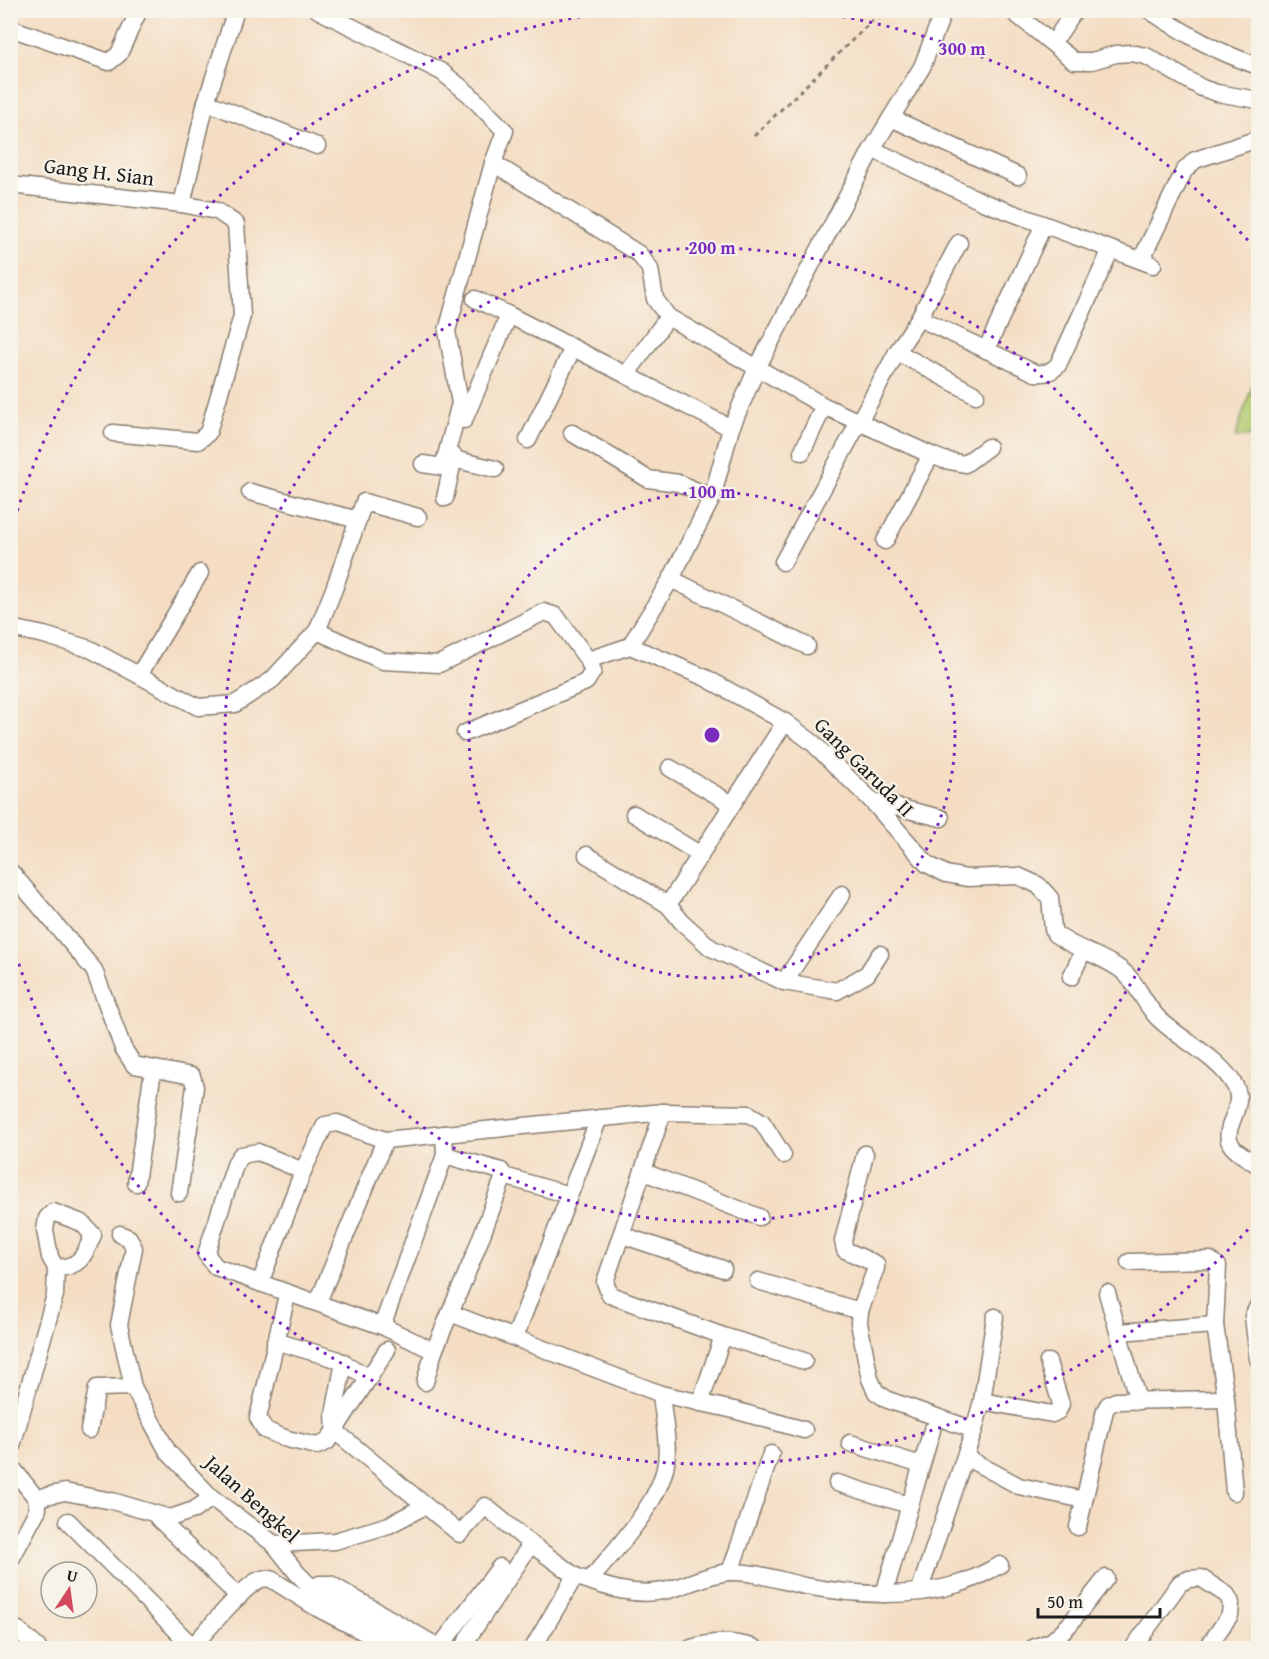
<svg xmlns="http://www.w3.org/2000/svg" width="1269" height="1659" font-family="'Gentium Book Plus',serif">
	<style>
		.green { fill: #b3cc72; stroke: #687447; stroke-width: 1.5 }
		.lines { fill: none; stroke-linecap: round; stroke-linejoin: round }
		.minor-casing { stroke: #887c70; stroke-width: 19 }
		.path { stroke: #887c70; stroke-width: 3; stroke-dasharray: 4.5 4.5; stroke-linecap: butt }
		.minor { stroke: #fff; stroke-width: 16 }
		.ring { fill: none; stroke: #7b2cbf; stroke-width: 3; stroke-dasharray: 3 6 }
		.labels { text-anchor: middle; stroke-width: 4.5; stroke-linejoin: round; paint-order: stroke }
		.street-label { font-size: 21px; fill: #1c1c1c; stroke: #f7f3e8 }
		.centre { fill: #7b2cbf; stroke: #f7f3e8; stroke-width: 3 }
		.ring-label { font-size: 18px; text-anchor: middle; font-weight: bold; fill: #7b2cbf; stroke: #f7f3e8; stroke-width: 4.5; stroke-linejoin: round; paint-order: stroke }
	</style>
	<rect width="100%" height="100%" fill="#f7f3e8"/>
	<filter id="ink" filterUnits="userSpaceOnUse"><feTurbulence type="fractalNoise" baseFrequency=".0167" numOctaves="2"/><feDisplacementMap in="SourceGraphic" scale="12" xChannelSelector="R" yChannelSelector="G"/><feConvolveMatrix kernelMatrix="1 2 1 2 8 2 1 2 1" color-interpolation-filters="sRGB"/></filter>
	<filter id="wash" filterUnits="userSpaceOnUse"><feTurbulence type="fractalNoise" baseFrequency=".008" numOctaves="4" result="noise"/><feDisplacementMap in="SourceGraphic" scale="24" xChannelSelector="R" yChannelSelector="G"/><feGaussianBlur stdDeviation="1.35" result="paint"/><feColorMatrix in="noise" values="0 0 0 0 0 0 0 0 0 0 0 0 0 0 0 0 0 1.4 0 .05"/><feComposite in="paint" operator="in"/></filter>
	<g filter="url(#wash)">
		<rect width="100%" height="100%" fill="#f4ddc3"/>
		<polygon class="green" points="1258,367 1258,435 1235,438"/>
	</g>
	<g filter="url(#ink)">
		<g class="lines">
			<g class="minor-casing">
				<g id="minor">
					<polyline points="236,10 206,102 317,146"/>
					<polyline points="318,10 442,72 469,94 505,131 493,163 639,254 650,269 655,299 668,317 626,375 731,428"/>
					<polyline points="1011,10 1074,61 1092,61 1116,54 1131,53 1146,56 1202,88 1217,93 1258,100"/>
					<path d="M1149 10C1185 34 1217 52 1258 66"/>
					<polyline points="10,28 109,62 119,54 139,10"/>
					<polyline points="1059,34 1075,10"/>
					<polyline points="891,118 1018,176"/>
					<polyline points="872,149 983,202 1153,265"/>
					<polyline points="10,185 182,204 217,211 236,224 242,316 208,433 198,441 113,433"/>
					<polyline points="182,204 206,102"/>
					<polyline points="1141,260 1184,171 1195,160 1258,139"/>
					<polyline points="475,299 509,315"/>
					<polyline points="668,317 824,406 931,455 944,460 965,464 988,447"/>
					<path d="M919 318 1035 373C1046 374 1051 372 1058 365L1107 258"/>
					<polyline points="986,350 1040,233"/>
					<polyline points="897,352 976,395"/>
					<polyline points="464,420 509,315 626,375"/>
					<polyline points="572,433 648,479 679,483 712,498"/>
					<polyline points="528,440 573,348"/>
					<polyline points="802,452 824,406"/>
					<polyline points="453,459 495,469"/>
					<polyline points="423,464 443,467 460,403 447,331 493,163"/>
					<polyline points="250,492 358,520"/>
					<polyline points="445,498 454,456"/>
					<polyline points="885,541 931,455"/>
					<polyline points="783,562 897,352 919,318 959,243"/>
					<polyline points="671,579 807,646"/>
					<polyline points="10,628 44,635 90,649 198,707 235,704 272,680 317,631 334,589 364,502 418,517"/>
					<path d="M317 631 383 661 439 664 544 612 556 616 588 660 630 646 706 678 785 722 813 743 838 768 872 801 927 864 946 874 967 878 1018 876 1038 885 1050 898 1053 929 1055 934C1075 949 1100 955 1120 969 1137 981 1144 1005 1159 1019 1183 1042 1219 1057 1235 1086 1247 1108 1219 1129 1232 1146 1238 1154 1250 1159 1258 1165"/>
					<polyline points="630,646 671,579 712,498 731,428 757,368 872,149 922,67 944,10"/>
					<polyline points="139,675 200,573"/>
					<polyline points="465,733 586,682 593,671 588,660"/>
					<polyline points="670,768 732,804"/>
					<polyline points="872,801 941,818"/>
					<polyline points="634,814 701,855"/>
					<polyline points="587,855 668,905 682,922 711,948 784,982 837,991 867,974 880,954"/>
					<polyline points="10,871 94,970 123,1048 134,1065 192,1076 195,1087 179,1193"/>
					<polyline points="668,905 785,722"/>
					<polyline points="1071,977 1083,951"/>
					<polyline points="784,982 842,894"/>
					<polyline points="663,1112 605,1282 610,1295 723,1336 804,1361"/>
					<polyline points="444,1134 445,1155 382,1326 434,1351 474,1256 504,1176 501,1171 445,1155"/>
					<polyline points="865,1154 843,1241 845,1250 876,1264 876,1268 860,1311 859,1323 870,1379 876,1392 888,1400 974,1430 919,1592"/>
					<polyline points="644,1172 759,1217"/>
					<polyline points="504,1176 569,1195"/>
					<polyline points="136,1183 153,1070"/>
					<polyline points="120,1234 129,1238 134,1248 119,1325 133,1387 168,1452 212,1498 274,1544 297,1573 312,1588 414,1648"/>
					<polyline points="622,1235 723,1269"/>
					<polyline points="1129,1262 1210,1260 1218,1266 1215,1325 1226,1399 1234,1492"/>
					<polyline points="758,1281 860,1311"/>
					<polyline points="260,1283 216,1267 206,1254 236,1162 241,1155 258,1152 303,1171"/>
					<polyline points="1107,1293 1138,1401"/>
					<polyline points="287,1295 258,1418 265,1430 287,1439 317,1446 327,1442 387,1350"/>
					<polyline points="318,1302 385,1140"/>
					<polyline points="1258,1306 1253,1316 1258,1359"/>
					<polyline points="450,1313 661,1394 734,1410 804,1430"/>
					<polyline points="382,1326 260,1283 303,1171 325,1125 337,1123 385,1140 663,1112 749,1114 762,1122 783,1155"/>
					<polyline points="1118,1332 1215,1325"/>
					<polyline points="515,1337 599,1118"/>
					<polyline points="275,1341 336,1359 370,1378"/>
					<polyline points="344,1362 334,1414 335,1431 460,1534 485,1506 531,1544 575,1576"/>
					<polyline points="425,1382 434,1351"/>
					<polyline points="982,1401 995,1317"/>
					<polyline points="700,1403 723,1336"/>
					<polyline points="89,1430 97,1388 133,1387"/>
					<polyline points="974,1430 982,1401 1052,1414 1058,1411 1061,1404 1048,1362"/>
					<polyline points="850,1443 921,1465"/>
					<path d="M10 1453 55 1295 56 1268 50 1257 45 1230 47 1218 53 1212 82 1223 93 1235C84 1256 81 1267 56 1268"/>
					<polyline points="965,1457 1019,1486 1084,1500"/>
					<polyline points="10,1465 36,1498 38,1509 10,1561"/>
					<polyline points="837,1483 909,1505"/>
					<polyline points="36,1498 65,1492 112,1501 170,1518 194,1510 212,1498"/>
					<polyline points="158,1518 239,1597"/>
					<polyline points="68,1521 194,1648"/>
					<polyline points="1078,1527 1105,1410 1108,1405 1116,1401 1226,1399"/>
					<polyline points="274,1544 335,1541 389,1525 425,1506"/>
					<polyline points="730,1572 771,1454"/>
					<path d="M589 1581C613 1553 658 1504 665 1468 670 1447 663 1416 661 1394"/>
					<polyline points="312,1588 320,1584 330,1584 440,1648"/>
					<polyline points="884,1594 932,1430"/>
					<polyline points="10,1627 18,1630 38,1648"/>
					<path d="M191 1648C207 1631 238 1592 257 1581 262 1578 266 1578 271 1579L317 1608 377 1639"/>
					<polyline points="439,1648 500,1567"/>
					<polyline points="468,1648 466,1644 468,1638 531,1544"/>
					<path d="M533 1648 575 1576C605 1587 636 1598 668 1590 688 1585 708 1574 729 1572 754 1571 781 1581 805 1586 854 1595 910 1599 958 1584 973 1580 986 1572 1000 1565"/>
					<path d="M691 1648C712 1641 734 1641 755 1648"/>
					<polyline points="1033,1648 1052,1641 1069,1625 1106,1578"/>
					<polyline points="1133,1648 1180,1583 1189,1579 1201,1578 1227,1595 1231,1603 1230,1615 1207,1648"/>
				</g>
			</g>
			<polyline class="path" points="754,136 876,17 896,10"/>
			<use href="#minor" class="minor"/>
		</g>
	</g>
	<g class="ring">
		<circle cx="712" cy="735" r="243"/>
		<circle cx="712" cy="735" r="487"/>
		<path d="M1254 1223A730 730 0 0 1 12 942M12 528A730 730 0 0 1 617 11M807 11A730 730 0 0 1 1254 247"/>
	</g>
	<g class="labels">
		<g class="street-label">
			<text transform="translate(99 172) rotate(7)" y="7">Gang H. Sian</text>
			<text transform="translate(864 767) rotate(45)" y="7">Gang Garuda II</text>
			<text transform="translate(252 1499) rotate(42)" y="7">Jalan Bengkel</text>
		</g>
	</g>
	<circle cx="712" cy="735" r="9" class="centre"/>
	<g class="ring-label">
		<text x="962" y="55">300 m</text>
		<text x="712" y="254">200 m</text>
		<text x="712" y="498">100 m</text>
	</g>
	<rect width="1269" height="1659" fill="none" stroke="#f7f3e8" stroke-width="36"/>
	<g transform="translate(69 1590) rotate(13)"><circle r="28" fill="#f7f3e8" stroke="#9f9d96" stroke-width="1.5"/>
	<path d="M0-4.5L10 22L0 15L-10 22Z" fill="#d1495b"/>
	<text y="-9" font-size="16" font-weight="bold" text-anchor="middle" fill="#1c1c1c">U</text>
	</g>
	<path d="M1038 1608v9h122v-9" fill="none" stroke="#1c1c1c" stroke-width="3"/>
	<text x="1047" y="1608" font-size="18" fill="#1c1c1c" stroke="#f7f3e8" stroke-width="4.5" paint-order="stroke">50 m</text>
</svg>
